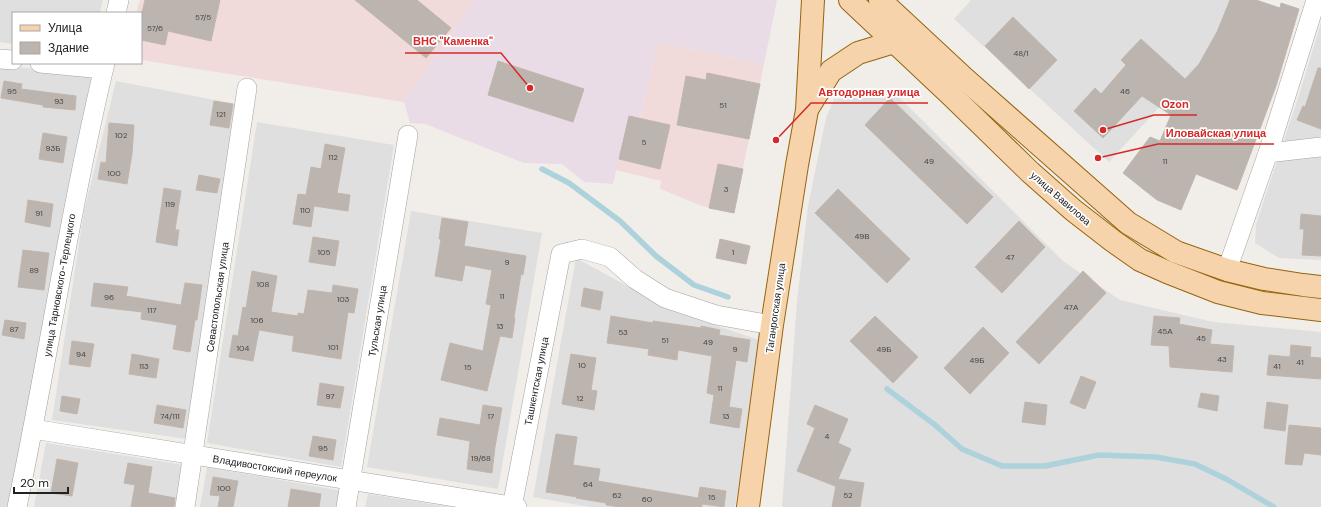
<svg xmlns="http://www.w3.org/2000/svg" width="1321" height="507" font-family="'DM Sans',sans-serif">
	<style>
		.residential { fill: #e0dfdf }
		.commercial { fill: #f0dbda }
		.industrial { fill: #eadce7 }
		.lines { fill: none; stroke-linecap: round; stroke-linejoin: round }
		.stream { stroke: #add2db; stroke-width: 5.5 }
		.building { fill: #bbb4af; stroke: #c2b6ac }
		.minor-casing { stroke: #a3a3a3; stroke-width: 20 }
		.major-casing { stroke: #95640b; stroke-width: 24 }
		.minor { stroke: #fff; stroke-width: 19 }
		.major { stroke: #f6d3aa; stroke-width: 22 }
		.labels { text-anchor: middle; stroke-width: 3.5; stroke-linejoin: round; paint-order: stroke }
		.number-label { font-size: 8px; fill: #484645 }
		.street-label { font-size: 10px; fill: #222; stroke: #fff }
		.leader { fill: none; stroke: #d62828; stroke-width: 1.5 }
		.callout-dot { fill: #d62828; stroke: #fff; stroke-width: 1.5 }
		.callout-label { font-size: 11px; text-anchor: middle; font-weight: bold; fill: #d62828; stroke: #fff; stroke-width: 3.5; stroke-linejoin: round; paint-order: stroke }
	</style>
	<rect width="100%" height="100%" fill="#f1eee9"/>
	<g class="residential">
		<polygon points="0,0 103,0 100,13 13,13 13,44 0,42"/>
		<polygon points="971,0 1230,0 1217,32 1199,64 1109,162 954,19"/>
		<polygon points="1321,23 1321,260 1279,258 1255,243 1256,224 1299,95"/>
		<polygon points="0,65 95,76 11,507 0,507"/>
		<polygon points="116,81 236,104 194,440 52,420 84,211"/>
		<polygon points="898,96 1063,261 1120,300 1213,322 1321,332 1321,507 782,507 797,301 808,206 826,118 834,99"/>
		<polygon points="257,122 394,145 341,467 207,443"/>
		<polygon points="411,211 542,233 498,489 367,467"/>
		<polygon points="576,258 673,311 762,341 735,507 589,507 533,497"/>
		<polygon points="46,443 184,465 177,507 34,507"/>
		<polygon points="207,467 342,491 339,507 200,507"/>
		<polygon points="368,494 450,507 365,507"/>
	</g>
	<g class="commercial">
		<polygon points="140,0 475,0 404,102 141,60 141,13 136,13"/>
		<polygon points="658,42 764,64 734,213 705,207 660,189 661,181 616,170 629,116 640,118"/>
	</g>
	<polygon class="industrial" points="475,0 777,0 764,64 658,42 640,118 629,116 613,184 584,182 562,164 524,163 425,124 410,123 404,102"/>
	<g class="lines">
		<g class="stream">
			<polyline points="542,169 569,183 620,221 656,256 694,285 728,297"/>
			<polyline points="887,389 935,425 962,449 1002,466 1045,466 1099,455 1156,457 1195,464 1228,480 1274,507"/>
		</g>
	</g>
	<g class="building">
		<polygon points="145,0 220,0 211,41 168,31 165,45 141,40 141,17"/>
		<polygon points="355,0 417,0 451,28 426,58"/>
		<polygon points="1230,0 1256,0 1280,8 1281,3 1299,9 1276,86 1237,190 1196,174 1181,210 1157,200 1123,173 1150,137 1160,141 1171,115 1142,96 1103,138 1074,111 1095,88 1101,94 1126,65 1121,60 1141,39 1185,79 1199,64 1217,32"/>
		<polygon points="1013,17 1057,60 1029,89 985,46"/>
		<polygon points="498,61 584,89 573,122 488,95"/>
		<polygon points="1318,68 1321,68 1321,129 1297,120 1303,106 1305,107"/>
		<polygon points="707,73 760,84 749,139 677,125 686,76 706,80"/>
		<polygon points="4,81 22,84 21,89 76,96 75,110 43,107 43,105 1,98"/>
		<polygon points="890,98 993,197 967,224 865,125"/>
		<polygon points="214,101 233,104 229,128 210,125"/>
		<polygon points="629,116 670,125 660,169 619,159"/>
		<polygon points="109,123 134,125 132,154 127,184 98,179 101,162 106,163"/>
		<polygon points="43,133 67,137 63,163 39,159"/>
		<polygon points="325,144 345,148 337,193 350,195 348,211 314,206 311,227 293,224 298,194 306,195 311,167 321,169"/>
		<polygon points="718,164 743,169 734,213 709,208"/>
		<polygon points="199,175 220,179 217,193 196,190"/>
		<polygon points="164,188 181,191 175,230 179,230 177,246 156,242"/>
		<polygon points="838,189 910,259 887,283 815,213"/>
		<polygon points="28,200 53,204 50,227 25,222"/>
		<polygon points="1301,214 1321,216 1321,256 1302,255 1304,229 1300,229"/>
		<polygon points="442,218 468,222 464,246 526,256 523,275 521,274 514,317 515,318 512,338 500,336 487,391 441,380 450,343 483,351 491,305 486,304 492,270 465,265 462,281 435,276 441,239 439,239"/>
		<polygon points="1019,221 1045,247 1002,293 975,267"/>
		<polygon points="313,237 339,241 335,266 309,262"/>
		<polygon points="720,239 750,246 746,264 716,258"/>
		<polygon points="23,250 49,253 44,290 18,287"/>
		<polygon points="252,271 277,276 271,312 298,316 298,313 304,314 308,290 332,293 333,285 358,289 354,313 348,312 341,359 292,351 294,336 259,330 253,361 229,357 233,335 238,336 243,307 246,308"/>
		<polygon points="1083,271 1106,293 1039,364 1016,342"/>
		<polygon points="94,283 128,287 126,296 181,305 185,283 202,285 197,320 195,320 190,352 173,349 177,325 141,319 142,312 91,306"/>
		<polygon points="584,288 603,292 600,310 581,306"/>
		<polygon points="611,316 653,323 653,321 701,328 701,326 720,330 719,335 750,340 747,362 736,360 729,407 742,409 739,428 710,423 714,395 707,393 712,356 678,350 677,360 648,355 649,349 607,343"/>
		<polygon points="875,316 918,357 893,383 850,341"/>
		<polygon points="1154,316 1180,318 1179,324 1212,330 1210,344 1234,346 1232,372 1170,367 1169,346 1151,345"/>
		<polygon points="5,320 26,323 24,339 2,335"/>
		<polygon points="983,327 1009,353 970,394 944,368"/>
		<polygon points="72,341 94,344 90,367 69,364"/>
		<polygon points="1291,345 1311,347 1310,357 1321,358 1321,379 1267,375 1269,355 1290,357"/>
		<polygon points="132,354 159,359 156,378 129,374"/>
		<polygon points="571,354 596,358 591,390 597,391 594,410 562,404"/>
		<polygon points="1081,376 1096,382 1085,409 1070,403"/>
		<polygon points="320,383 344,387 340,408 317,405"/>
		<polygon points="1201,393 1219,396 1217,411 1198,407"/>
		<polygon points="62,396 80,399 77,414 60,411"/>
		<polygon points="1025,402 1047,405 1045,425 1022,422"/>
		<polygon points="1267,402 1288,405 1285,431 1264,428"/>
		<polygon points="157,405 186,410 183,428 154,423"/>
		<polygon points="483,405 502,408 495,447 492,473 467,469 470,441 437,435 440,418 480,425"/>
		<polygon points="815,405 848,419 838,443 851,449 838,479 864,483 860,507 832,507 836,485 835,486 797,471 815,428 807,424"/>
		<polygon points="1289,425 1321,428 1321,455 1304,453 1302,465 1285,464"/>
		<polygon points="556,434 577,437 573,465 600,469 598,481 698,498 700,487 726,491 724,507 702,504 702,507 619,507 606,505 606,503 576,498 577,497 546,492"/>
		<polygon points="313,436 336,440 333,460 309,456"/>
		<polygon points="57,459 78,463 72,496 51,493"/>
		<polygon points="128,463 152,467 148,493 175,498 174,507 131,507 135,485 124,483"/>
		<polygon points="213,477 238,481 233,507 218,507 220,496 210,495"/>
		<polygon points="291,489 321,494 319,507 288,507"/>
	</g>
	<g class="lines">
		<g class="minor-casing">
			<g id="minor">
				<polyline points="116,13 119,0"/>
				<polyline points="0,59 13,60"/>
				<polyline points="40,63 103,69"/>
				<polyline points="1268,153 1321,147"/>
				<polyline points="1227,270 1268,153 1316,0"/>
				<polyline points="33,429 517,507"/>
				<path d="M17 507C48 359 70 210 105 63"/>
				<polyline points="185,507 247,88"/>
				<polyline points="346,507 408,135"/>
				<polyline points="512,507 561,254 582,249 610,257 635,279 665,298 716,315 772,325"/>
			</g>
		</g>
		<g class="major-casing">
			<g id="major">
				<polyline points="850,0 952,96 1030,172 1073,210 1113,241 1140,260 1167,272 1218,292 1262,303 1321,310"/>
				<polyline points="880,0 965,79 1128,223 1176,252 1227,270 1264,279 1303,285 1321,287"/>
				<polyline points="808,108 831,71 858,53 894,42 906,43"/>
				<polyline points="748,507 772,325 797,165 807,110 813,0"/>
			</g>
		</g>
		<use href="#minor" class="minor"/>
		<use href="#major" class="major"/>
	</g>
	<g class="labels">
		<g class="number-label">
			<text x="203" y="20">57/5</text>
			<text x="155" y="31">57/6</text>
			<text x="1021" y="56">48/1</text>
			<text x="12" y="94">95</text>
			<text x="1125" y="94">46</text>
			<text x="59" y="104">93</text>
			<text x="723" y="108">51</text>
			<text x="221" y="117">121</text>
			<text x="121" y="138">102</text>
			<text x="644" y="145">5</text>
			<text x="53" y="151">93Б</text>
			<text x="333" y="160">112</text>
			<text x="929" y="164">49</text>
			<text x="1165" y="164">11</text>
			<text x="114" y="176">100</text>
			<text x="726" y="192">3</text>
			<text x="170" y="207">119</text>
			<text x="305" y="213">110</text>
			<text x="39" y="216">91</text>
			<text x="862" y="239">49В</text>
			<text x="324" y="255">105</text>
			<text x="733" y="255">1</text>
			<text x="1010" y="260">47</text>
			<text x="507" y="265">9</text>
			<text x="34" y="273">89</text>
			<text x="263" y="287">108</text>
			<text x="502" y="299">11</text>
			<text x="109" y="300">96</text>
			<text x="343" y="302">103</text>
			<text x="1071" y="310">47А</text>
			<text x="152" y="313">117</text>
			<text x="257" y="323">106</text>
			<text x="500" y="329">13</text>
			<text x="14" y="332">87</text>
			<text x="1165" y="334">45А</text>
			<text x="623" y="335">53</text>
			<text x="1201" y="341">45</text>
			<text x="665" y="343">51</text>
			<text x="708" y="345">49</text>
			<text x="333" y="350">101</text>
			<text x="243" y="351">104</text>
			<text x="735" y="352">9</text>
			<text x="884" y="352">49Б</text>
			<text x="81" y="357">94</text>
			<text x="1222" y="362">43</text>
			<text x="977" y="363">49Б</text>
			<text x="1300" y="365">41</text>
			<text x="582" y="368">10</text>
			<text x="144" y="369">113</text>
			<text x="1277" y="369">41</text>
			<text x="468" y="370">15</text>
			<text x="720" y="391">11</text>
			<text x="330" y="399">97</text>
			<text x="580" y="401">12</text>
			<text x="170" y="419">74/111</text>
			<text x="491" y="419">17</text>
			<text x="726" y="419">13</text>
			<text x="827" y="439">4</text>
			<text x="323" y="451">95</text>
			<text x="481" y="461">19/68</text>
			<text x="588" y="487">64</text>
			<text x="224" y="491">100</text>
			<text x="617" y="498">62</text>
			<text x="848" y="498">52</text>
			<text x="712" y="500">15</text>
			<text x="647" y="502">60</text>
		</g>
		<g class="street-label">
			<text transform="translate(1061 198) rotate(41)" y="4">улица Вавилова</text>
			<text transform="translate(59 285) rotate(-80)" y="4">улица Тарновского-Терлецкого</text>
			<text transform="translate(217 297) rotate(-82)" y="4">Севастопольская улица</text>
			<text transform="translate(775 308) rotate(-82)" y="4">Таганрогская улица</text>
			<text transform="translate(377 321) rotate(-81)" y="4">Тульская улица</text>
			<text transform="translate(536 381) rotate(-79)" y="4">Ташкентская улица</text>
			<text transform="translate(275 468) rotate(9)" y="4">Владивостокский переулок</text>
		</g>
	</g>
	<path class="leader" d="M530 88L501 53H405M776 140L811 103H928M1103 130L1154 115H1197M1098 158L1158 144H1274"/>
	<g class="callout-dot">
		<circle cx="530" cy="88" r="4"/>
		<circle cx="776" cy="140" r="4"/>
		<circle cx="1103" cy="130" r="4"/>
		<circle cx="1098" cy="158" r="4"/>
	</g>
	<g class="callout-label">
		<text x="453" y="45">ВНС "Каменка"</text>
		<text x="869" y="96">Автодорная улица</text>
		<text x="1175" y="108">Ozon</text>
		<text x="1216" y="137">Иловайская улица</text>
	</g>
	<rect x="12" y="12" width="130" height="52" fill="#ffffff" stroke="#a7a7a7"/>
	<rect x="20" y="25" width="20" height="6" fill="#f6d3aa" stroke="#a7a7a7"/>
	<text x="48" y="32" font-size="12" fill="#222222">Улица</text>
	<rect x="20" y="42" width="20" height="12" fill="#bbb4af" stroke="#a7a7a7"/>
	<text x="48" y="52" font-size="12" fill="#222222">Здание</text>
	<path d="M14 487v6h54v-6" fill="none" stroke="#222222" stroke-width="2"/>
	<text x="20" y="487" font-size="12" fill="#222222" stroke="#ffffff" stroke-width="3" paint-order="stroke">20 m</text>
</svg>
